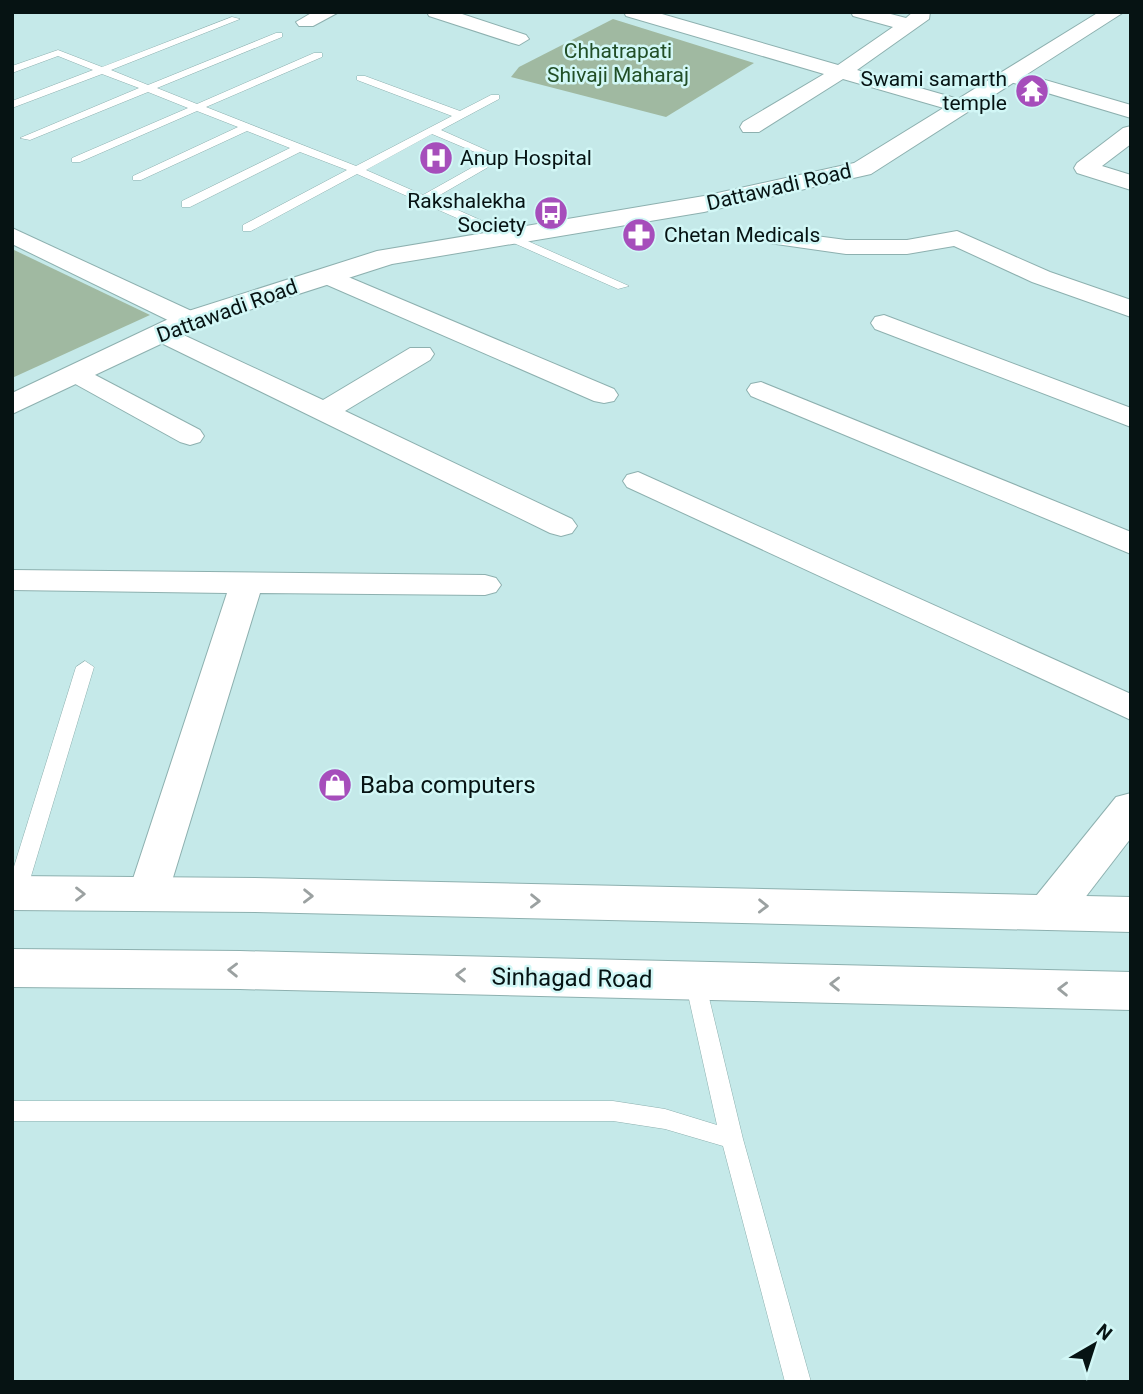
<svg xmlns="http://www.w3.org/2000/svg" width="1143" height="1394" font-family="Roboto,sans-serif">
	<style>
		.green { fill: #a0b9a1 }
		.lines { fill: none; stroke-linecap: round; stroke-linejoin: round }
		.lane-casing { stroke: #8db0af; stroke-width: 1 }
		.street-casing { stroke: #8db0af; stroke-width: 2 }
		.secondary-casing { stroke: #8db0af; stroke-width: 2 }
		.primary-casing { stroke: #8db0af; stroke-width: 2 }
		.lane { fill: #fff; fill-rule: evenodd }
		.street { fill: #fff; fill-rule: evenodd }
		.secondary { fill: #fff; fill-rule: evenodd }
		.primary { fill: #fff; fill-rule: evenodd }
		.oneway { stroke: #9ba1a1 }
		.labels { text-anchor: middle; stroke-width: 5; stroke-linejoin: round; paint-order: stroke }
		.far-park-label { font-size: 21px; fill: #214e26; stroke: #d2f7f6 }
		.far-poi-label { font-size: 21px; fill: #061313; stroke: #d2f7f6; text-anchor: end }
		.far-street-label { font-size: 21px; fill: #061313; stroke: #d2f7f6 }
		.poi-label { font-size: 24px; fill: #061313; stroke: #d2f7f6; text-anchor: start }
		.street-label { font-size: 24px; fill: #061313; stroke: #d2f7f6 }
	</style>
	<rect width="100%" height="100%" fill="#c5e9e9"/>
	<g class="green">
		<polygon points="613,19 754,63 666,117 511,77 519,67"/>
		<polygon points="12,249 150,315 12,378"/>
	</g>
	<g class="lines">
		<g class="lane-casing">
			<g id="lane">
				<path d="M232 17 240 19 111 70 148 85 276 33H282V37L157 88 197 104 314 53H322V57L206 107 356 166 452 116 357 80V76H365L460 111 491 95H499V99L441 130 504 158 433 199 629 286 618 289 357 174 251 231H243V225L347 170 300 152 190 207H182V201L290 148 247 131 141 180H133V176L238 127 197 111 80 162H72V158L188 108 148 92 30 140 20 138 139 88 102 74 12 108V101L93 70 58 56 12 73V66L58 50 102 67ZM432 134 489 158 423 195 366 170Z"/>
				<polygon points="85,661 94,667 26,893 23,898 12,900 12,873 76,667"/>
				<polygon points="695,972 702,975 705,981 743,1139 811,1382 785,1382 723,1146 665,1129 613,1121 12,1121 12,1101 613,1101 665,1109 717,1125 685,981 688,975"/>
			</g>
		</g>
		<g class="street-casing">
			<g id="street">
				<polygon points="313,12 339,12 313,26 299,26 296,22"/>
				<polygon points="427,12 456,12 526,35 529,39 519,45 512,43 429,16"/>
				<polygon points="624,12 655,12 838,65 893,27 853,16 851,12 883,12 906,18 913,12 930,12 929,19 857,70 969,102 972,107 961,113 843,79 759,132 743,132 740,127 743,122 824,74 626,16"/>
				<polygon points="1011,70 1131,105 1131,118 1004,80 1001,76 1004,72"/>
				<polygon points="1131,126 1131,144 1102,166 1131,175 1131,190 1077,173 1074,168 1077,163 1123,128"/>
				<polygon points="12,228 198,314 202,320 198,326 180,326 12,244"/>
				<polygon points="778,231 846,240 907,240 957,231 1050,272 1131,300 1131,317 1032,282 954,246 907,254 846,254 769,243 766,238 769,233"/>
				<polygon points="327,268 614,389 618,395 614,401 604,403 594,401 318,281 314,276 318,271"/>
				<polygon points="884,315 1131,408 1131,427 875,329 871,323 875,317"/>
				<polygon points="162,325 323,400 410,348 430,348 434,354 430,360 345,411 572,519 577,526 572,533 561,536 550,533 153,339 149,333 153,327"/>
				<polygon points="78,366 200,430 204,436 200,442 190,445 180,442 68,380 64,374 68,368"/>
				<polygon points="761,382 1131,532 1131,554 751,396 747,390 751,384"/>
				<polygon points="638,472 1131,694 1131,720 627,487 623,481 627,475"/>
				<polygon points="12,570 485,575 496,578 501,585 496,592 485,595 260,593 168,894 162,905 148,910 134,905 128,894 227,593 12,590"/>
			</g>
		</g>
		<g class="secondary-casing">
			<g id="secondary">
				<polygon points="1099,12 1124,12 871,174 704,212 392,264 199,326 12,414 12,393 179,314 377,251 704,196 854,163"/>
				<polygon points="1131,793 1131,838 1064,925 1048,930 1032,925 1026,913 1032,901 1116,797"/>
			</g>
		</g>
		<g class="primary-casing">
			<g id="primary">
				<polygon points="12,876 255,878 1131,897 1131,932 255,912 12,910"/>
				<polygon points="12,949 240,951 1131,972 1131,1010 240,989 12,987"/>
			</g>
		</g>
		<use href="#lane" class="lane"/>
		<use href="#street" class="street"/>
		<use href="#secondary" class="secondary"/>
		<use href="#primary" class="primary"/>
	</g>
	<defs><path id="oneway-chevron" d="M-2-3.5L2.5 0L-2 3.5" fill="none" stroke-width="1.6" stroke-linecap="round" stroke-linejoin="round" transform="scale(1.75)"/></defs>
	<g class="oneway">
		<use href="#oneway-chevron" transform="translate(80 894)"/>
		<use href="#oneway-chevron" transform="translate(308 896) rotate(1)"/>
		<use href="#oneway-chevron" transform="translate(535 901) rotate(1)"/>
		<use href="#oneway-chevron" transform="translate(763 906) rotate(1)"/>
		<use href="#oneway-chevron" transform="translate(233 970) rotate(-179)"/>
		<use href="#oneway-chevron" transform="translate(461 975) rotate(-179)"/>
		<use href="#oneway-chevron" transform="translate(835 984) rotate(-179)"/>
		<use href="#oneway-chevron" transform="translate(1063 989) rotate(-179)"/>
	</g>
	<defs>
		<g id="temple-disc" transform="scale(1.75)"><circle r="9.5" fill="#a64ebb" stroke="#d2f7f6"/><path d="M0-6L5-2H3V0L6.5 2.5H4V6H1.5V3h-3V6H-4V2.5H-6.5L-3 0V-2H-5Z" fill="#fff"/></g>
		<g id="hospital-disc" transform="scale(1.75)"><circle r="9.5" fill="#a64ebb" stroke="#d2f7f6"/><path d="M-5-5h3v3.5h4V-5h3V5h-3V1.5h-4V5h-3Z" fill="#fff"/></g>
		<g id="bus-disc" transform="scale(1.75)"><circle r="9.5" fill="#a64ebb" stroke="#d2f7f6"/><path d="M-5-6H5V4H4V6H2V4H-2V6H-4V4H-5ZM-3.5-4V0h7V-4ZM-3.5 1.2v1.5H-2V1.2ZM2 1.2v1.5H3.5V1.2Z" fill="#fff"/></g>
		<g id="pharmacy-disc" transform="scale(1.75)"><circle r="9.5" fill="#a64ebb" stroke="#d2f7f6"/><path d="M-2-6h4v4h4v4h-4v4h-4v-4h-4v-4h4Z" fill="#fff"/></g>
		<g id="shop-disc" transform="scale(1.75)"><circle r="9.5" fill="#a64ebb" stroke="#d2f7f6"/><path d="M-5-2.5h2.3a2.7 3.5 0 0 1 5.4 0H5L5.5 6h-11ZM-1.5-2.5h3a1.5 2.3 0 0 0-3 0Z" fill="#fff"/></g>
	</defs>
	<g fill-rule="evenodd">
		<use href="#temple-disc" x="1032" y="91"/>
		<use href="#hospital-disc" x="436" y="158"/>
		<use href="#bus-disc" x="551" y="213"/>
		<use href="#pharmacy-disc" x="639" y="235"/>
		<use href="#shop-disc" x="335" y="785"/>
	</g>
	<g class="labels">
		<g class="far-park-label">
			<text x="618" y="58">Chhatrapati<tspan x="618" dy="24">Shivaji Maharaj</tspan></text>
		</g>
		<g class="far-poi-label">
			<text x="1007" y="86">Swami samarth<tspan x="1007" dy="24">temple</tspan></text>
			<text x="460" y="165" text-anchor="start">Anup Hospital</text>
			<text x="526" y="208">Rakshalekha<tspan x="526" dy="24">Society</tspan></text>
			<text x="664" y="242" text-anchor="start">Chetan Medicals</text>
		</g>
		<g class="far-street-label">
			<text transform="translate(779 187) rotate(-13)" y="7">Dattawadi Road</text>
			<text transform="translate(227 311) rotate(-20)" y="7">Dattawadi Road</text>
		</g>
		<g class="poi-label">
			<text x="360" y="793">Baba computers</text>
		</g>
		<g class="street-label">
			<text transform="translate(572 978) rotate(1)" y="8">Sinhagad Road</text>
		</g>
	</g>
	<rect width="1143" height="1394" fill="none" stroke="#061313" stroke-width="28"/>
	<g transform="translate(1094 1345) rotate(39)" stroke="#d2f7f6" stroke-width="5" paint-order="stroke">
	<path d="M0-5L12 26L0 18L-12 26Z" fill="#061313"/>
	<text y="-10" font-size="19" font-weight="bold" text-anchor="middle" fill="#061313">N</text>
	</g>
</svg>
